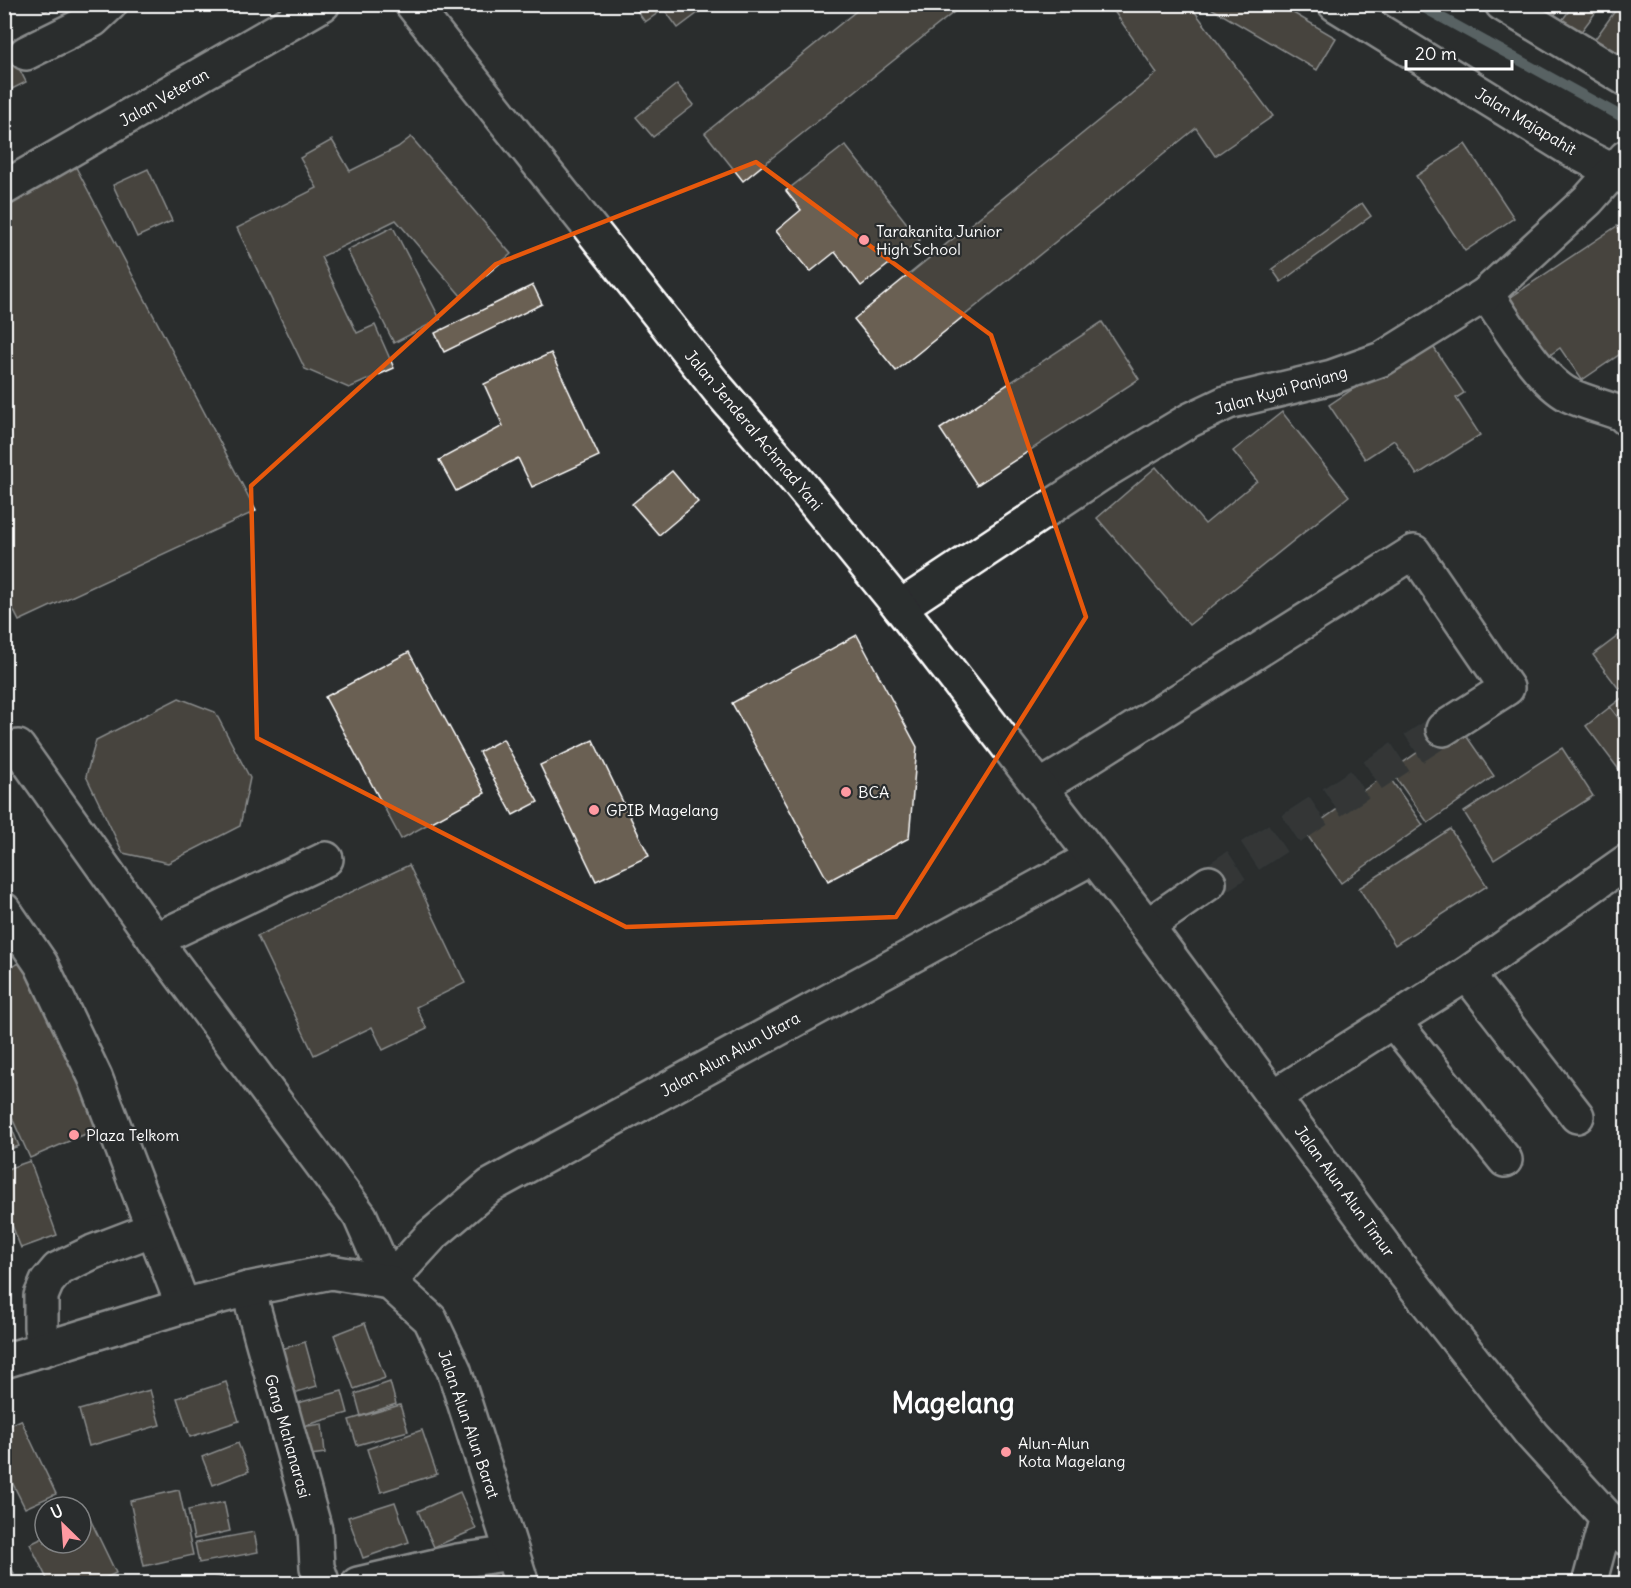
<svg xmlns="http://www.w3.org/2000/svg" width="1631" height="1588" font-family="Delius,sans-serif">
	<style>
		.lines { fill: none; stroke-linecap: round; stroke-linejoin: round }
		.stream { stroke: #91a3a5; stroke-width: 10 }
		.building { fill: #6b6052; stroke: #fff; stroke-width: 1.5 }
		.minor-tunnel { stroke: #3f4243; stroke-width: 33; stroke-dasharray: 33 16; stroke-linecap: butt }
		.minor-casing { stroke: #fff; stroke-width: 38 }
		.major-casing { stroke: #fff; stroke-width: 38 }
		.minor { stroke: #2a2d2e; stroke-width: 33 }
		.major { stroke: #2a2d2e; stroke-width: 33 }
		.marked { fill: none; stroke: #e8590c; stroke-width: 4.5; stroke-linejoin: round }
		.poi-dot { fill: #ff9aa2; stroke: #2a2d2e; stroke-width: 2 }
		.labels { text-anchor: middle; stroke-width: 4.5; stroke-linejoin: round; paint-order: stroke }
		.street-label { font-size: 16px; fill: #fff; stroke: #2a2d2e }
		.poi-label { font-size: 16px; fill: #fff; stroke: #2a2d2e; text-anchor: start }
		.town-label { font-size: 28px; font-weight: bold; fill: #fff; stroke: #2a2d2e }
	</style>
	<rect width="100%" height="100%" fill="#2a2d2e"/>
	<filter id="ink" filterUnits="userSpaceOnUse"><feTurbulence type="fractalNoise" baseFrequency=".0167" numOctaves="2"/><feDisplacementMap in="SourceGraphic" scale="12" xChannelSelector="R" yChannelSelector="G"/><feConvolveMatrix kernelMatrix="1 2 1 2 8 2 1 2 1" color-interpolation-filters="sRGB"/></filter>
	<g filter="url(#ink)">
		<g class="lines">
			<polyline class="stream" points="1417,4 1626,119"/>
		</g>
		<g class="building">
			<polygon points="40,4 59,4 44,12"/>
			<polygon points="632,4 710,4 678,28 664,9 645,22"/>
			<polygon points="865,4 964,4 743,181 705,133"/>
			<polygon points="1109,4 1189,4 1273,116 1215,156 1196,128 896,371 854,319 1157,73"/>
			<polygon points="1204,4 1278,4 1336,38 1317,70"/>
			<polygon points="1529,4 1563,4 1550,21"/>
			<polygon points="1574,4 1602,4 1577,37 1560,23"/>
			<polygon points="1620,4 1626,4 1626,50 1621,58 1595,39"/>
			<polygon points="6,43 26,82 4,93 4,44"/>
			<polygon points="677,84 694,105 653,137 636,117"/>
			<polygon points="411,137 511,254 461,296 396,220 321,257 357,333 375,325 394,368 349,388 305,369 237,228 317,188 300,158 332,140 350,171 398,147"/>
			<polygon points="1465,144 1514,218 1465,251 1416,176"/>
			<polygon points="845,145 920,240 861,286 835,252 810,272 776,231 801,210 786,191"/>
			<polygon points="69,154 256,511 19,621 4,591 4,197"/>
			<polygon points="148,169 172,221 137,237 113,185"/>
			<polygon points="1362,203 1371,216 1281,282 1272,269"/>
			<polygon points="1617,226 1626,240 1626,307 1622,310 1626,315 1626,350 1582,380 1560,348 1544,359 1505,301"/>
			<polygon points="393,227 440,319 394,343 347,250"/>
			<polygon points="533,285 542,304 444,352 435,333"/>
			<polygon points="1102,322 1139,379 977,485 940,429"/>
			<polygon points="1428,339 1464,393 1456,398 1480,435 1417,475 1394,440 1365,459 1329,405"/>
			<polygon points="551,353 599,456 532,487 518,458 456,491 439,460 503,426 484,384"/>
			<polygon points="1282,412 1349,496 1189,625 1097,518 1156,467 1205,524 1257,481 1233,451"/>
			<polygon points="672,471 698,502 659,535 632,504"/>
			<polygon points="1626,630 1626,684 1619,689 1593,655"/>
			<polygon points="857,635 917,747 909,838 828,881 732,703"/>
			<polygon points="409,652 485,793 401,839 325,697"/>
			<polygon points="1626,695 1626,728 1610,707"/>
			<polygon points="179,698 215,712 250,778 240,826 168,863 123,853 86,776 96,740"/>
			<polygon points="1610,707 1626,728 1626,779 1586,726"/>
			<polygon points="1458,724 1494,776 1428,823 1391,771"/>
			<polygon points="503,739 538,802 513,815 479,752"/>
			<polygon points="593,740 649,856 596,881 540,765"/>
			<polygon points="1562,748 1593,796 1494,860 1464,812"/>
			<polygon points="1387,774 1423,825 1341,883 1305,832"/>
			<polygon points="4,813 10,824 4,827"/>
			<polygon points="1450,829 1487,886 1395,945 1359,888"/>
			<polygon points="409,865 465,983 416,1007 427,1029 383,1050 372,1027 314,1055 257,936"/>
			<polygon points="31,958 104,1126 30,1158 4,1100 4,970"/>
			<polygon points="4,1109 19,1146 4,1151"/>
			<polygon points="30,1161 57,1235 21,1248 4,1205 4,1170"/>
			<polygon points="365,1323 385,1378 354,1389 334,1335"/>
			<polygon points="305,1342 317,1386 287,1395 275,1351"/>
			<polygon points="226,1382 239,1421 190,1437 177,1398"/>
			<polygon points="390,1382 396,1404 361,1416 355,1394"/>
			<polygon points="150,1390 160,1425 89,1446 79,1410"/>
			<polygon points="342,1391 348,1413 300,1427 294,1404"/>
			<polygon points="400,1405 408,1431 357,1445 349,1420"/>
			<polygon points="21,1420 56,1494 25,1508 4,1466 4,1428"/>
			<polygon points="322,1424 325,1453 303,1456 300,1427"/>
			<polygon points="422,1430 437,1474 381,1492 367,1449"/>
			<polygon points="238,1443 249,1471 213,1485 202,1457"/>
			<polygon points="179,1490 193,1555 144,1566 130,1501"/>
			<polygon points="460,1492 476,1529 434,1547 418,1511"/>
			<polygon points="224,1502 230,1531 194,1539 188,1510"/>
			<polygon points="395,1502 409,1542 363,1558 348,1517"/>
			<polygon points="89,1517 116,1573 93,1584 65,1584 62,1577 49,1583 30,1544 45,1537 45,1543 81,1543 81,1521"/>
			<polygon points="254,1532 258,1552 199,1563 195,1543"/>
			<polygon points="4,1550 14,1574 4,1577"/>
			<polygon points="230,1576 232,1584 208,1584 208,1581"/>
			<polygon points="185,1577 187,1584 165,1584"/>
		</g>
		<g class="lines">
			<polyline class="minor-tunnel" points="1209,883 1443,729"/>
			<g class="minor-casing">
				<g id="minor">
					<polyline points="1335,4 1570,149 1626,178"/>
					<polyline points="1502,4 1626,79"/>
					<polyline points="26,53 93,20 110,4"/>
					<polyline points="4,188 323,4"/>
					<path d="M1486 294C1507 323 1538 379 1569 395 1586 403 1605 407 1622 414L1626 418"/>
					<polyline points="900,607 1102,473 1190,420 1228,402 1332,377 1382,359 1486,294 1588,200 1626,157"/>
					<polyline points="18,747 155,940 360,1216 389,1282 431,1236 490,1186 1093,857"/>
					<polyline points="1040,787 1080,763 1414,552 1507,688 1443,729"/>
					<polyline points="4,910 41,964 95,1077 183,1306"/>
					<polyline points="1147,926 1209,883"/>
					<polyline points="155,940 326,859"/>
					<polyline points="1467,974 1577,1116"/>
					<polyline points="1393,1021 1505,1160"/>
					<polyline points="1275,1096 1467,974 1626,862"/>
					<polyline points="248,1289 315,1530 317,1567 323,1584"/>
					<polyline points="44,1349 41,1327 41,1296 47,1282 58,1269 93,1252 153,1229"/>
					<polyline points="358,1584 457,1561 512,1553"/>
				</g>
			</g>
			<g class="major-casing">
				<g id="major">
					<polyline points="412,4 718,389 798,482 900,607 1147,926 1398,1265 1532,1435 1626,1538"/>
					<polyline points="4,1361 183,1306 248,1289 331,1272 389,1282 430,1319 454,1370 522,1584"/>
					<polyline points="1589,1584 1607,1517"/>
				</g>
			</g>
			<use href="#minor" class="minor"/>
			<use href="#major" class="major"/>
		</g>
	</g>
	<path d="M0 0H1631V1588H0ZM756 162 991 335 1086 617 896 917 626 927 257 738 251 486 496 264Z" fill="#2a2d2e" fill-opacity=".55" fill-rule="evenodd"/>
	<path class="marked" d="M756 162 991 335 1086 617 896 917 626 927 257 738 251 486 496 264Z"/>
	<g class="poi-dot">
		<circle cx="864" cy="240" r="6"/>
		<circle cx="846" cy="792" r="6"/>
		<circle cx="594" cy="810" r="6"/>
		<circle cx="74" cy="1135" r="6"/>
		<circle cx="1006" cy="1452" r="6"/>
	</g>
	<g class="labels">
		<g class="street-label">
			<text transform="translate(164 97) rotate(-30)" y="6">Jalan Veteran</text>
			<text transform="translate(1526 121) rotate(31)" y="6">Jalan Majapahit</text>
			<text transform="translate(1281 390) rotate(-16)" y="6">Jalan Kyai Panjang</text>
			<text transform="translate(754 430) rotate(50)" y="6">Jalan Jenderal Achmad Yani</text>
			<text transform="translate(730 1054) rotate(-29)" y="6">Jalan Alun Alun Utara</text>
			<text transform="translate(1345 1191) rotate(54)" y="6">Jalan Alun Alun Timur</text>
			<text transform="translate(469 1424) rotate(71)" y="6">Jalan Alun Alun Barat</text>
			<text transform="translate(288 1436) rotate(74)" y="6">Gang Mahanarasi</text>
		</g>
		<g class="poi-label">
			<text x="876" y="237">Tarakanita Junior<tspan x="876" dy="18">High School</tspan></text>
			<text x="858" y="798">BCA</text>
			<text x="606" y="816">GPIB Magelang</text>
			<text x="86" y="1141">Plaza Telkom</text>
			<text x="1018" y="1449">Alun-Alun<tspan x="1018" dy="18">Kota Magelang</tspan></text>
		</g>
		<g class="town-label">
			<text x="953" y="1413">Magelang</text>
		</g>
	</g>
	<rect width="1631" height="1588" fill="none" stroke="#2a2d2e" stroke-width="24"/>
	<rect x="12" y="12" width="1607" height="1564" fill="none" stroke="#fff" stroke-width="2" filter="url(#ink)"/>
	<g transform="translate(63 1525) rotate(335)"><circle r="28" fill="#2a2d2e" stroke="#7f8182" stroke-width="1.5"/>
	<path d="M0-4.5L10 22L0 15L-10 22Z" fill="#ff9aa2"/>
	<text y="-9" font-size="16" font-weight="bold" text-anchor="middle" fill="#ffffff">U</text>
	</g>
	<path d="M1406 60v9h106v-9" fill="none" stroke="#ffffff" stroke-width="3"/>
	<text x="1415" y="60" font-size="18" fill="#ffffff" stroke="#2a2d2e" stroke-width="4.5" paint-order="stroke">20 m</text>
</svg>
